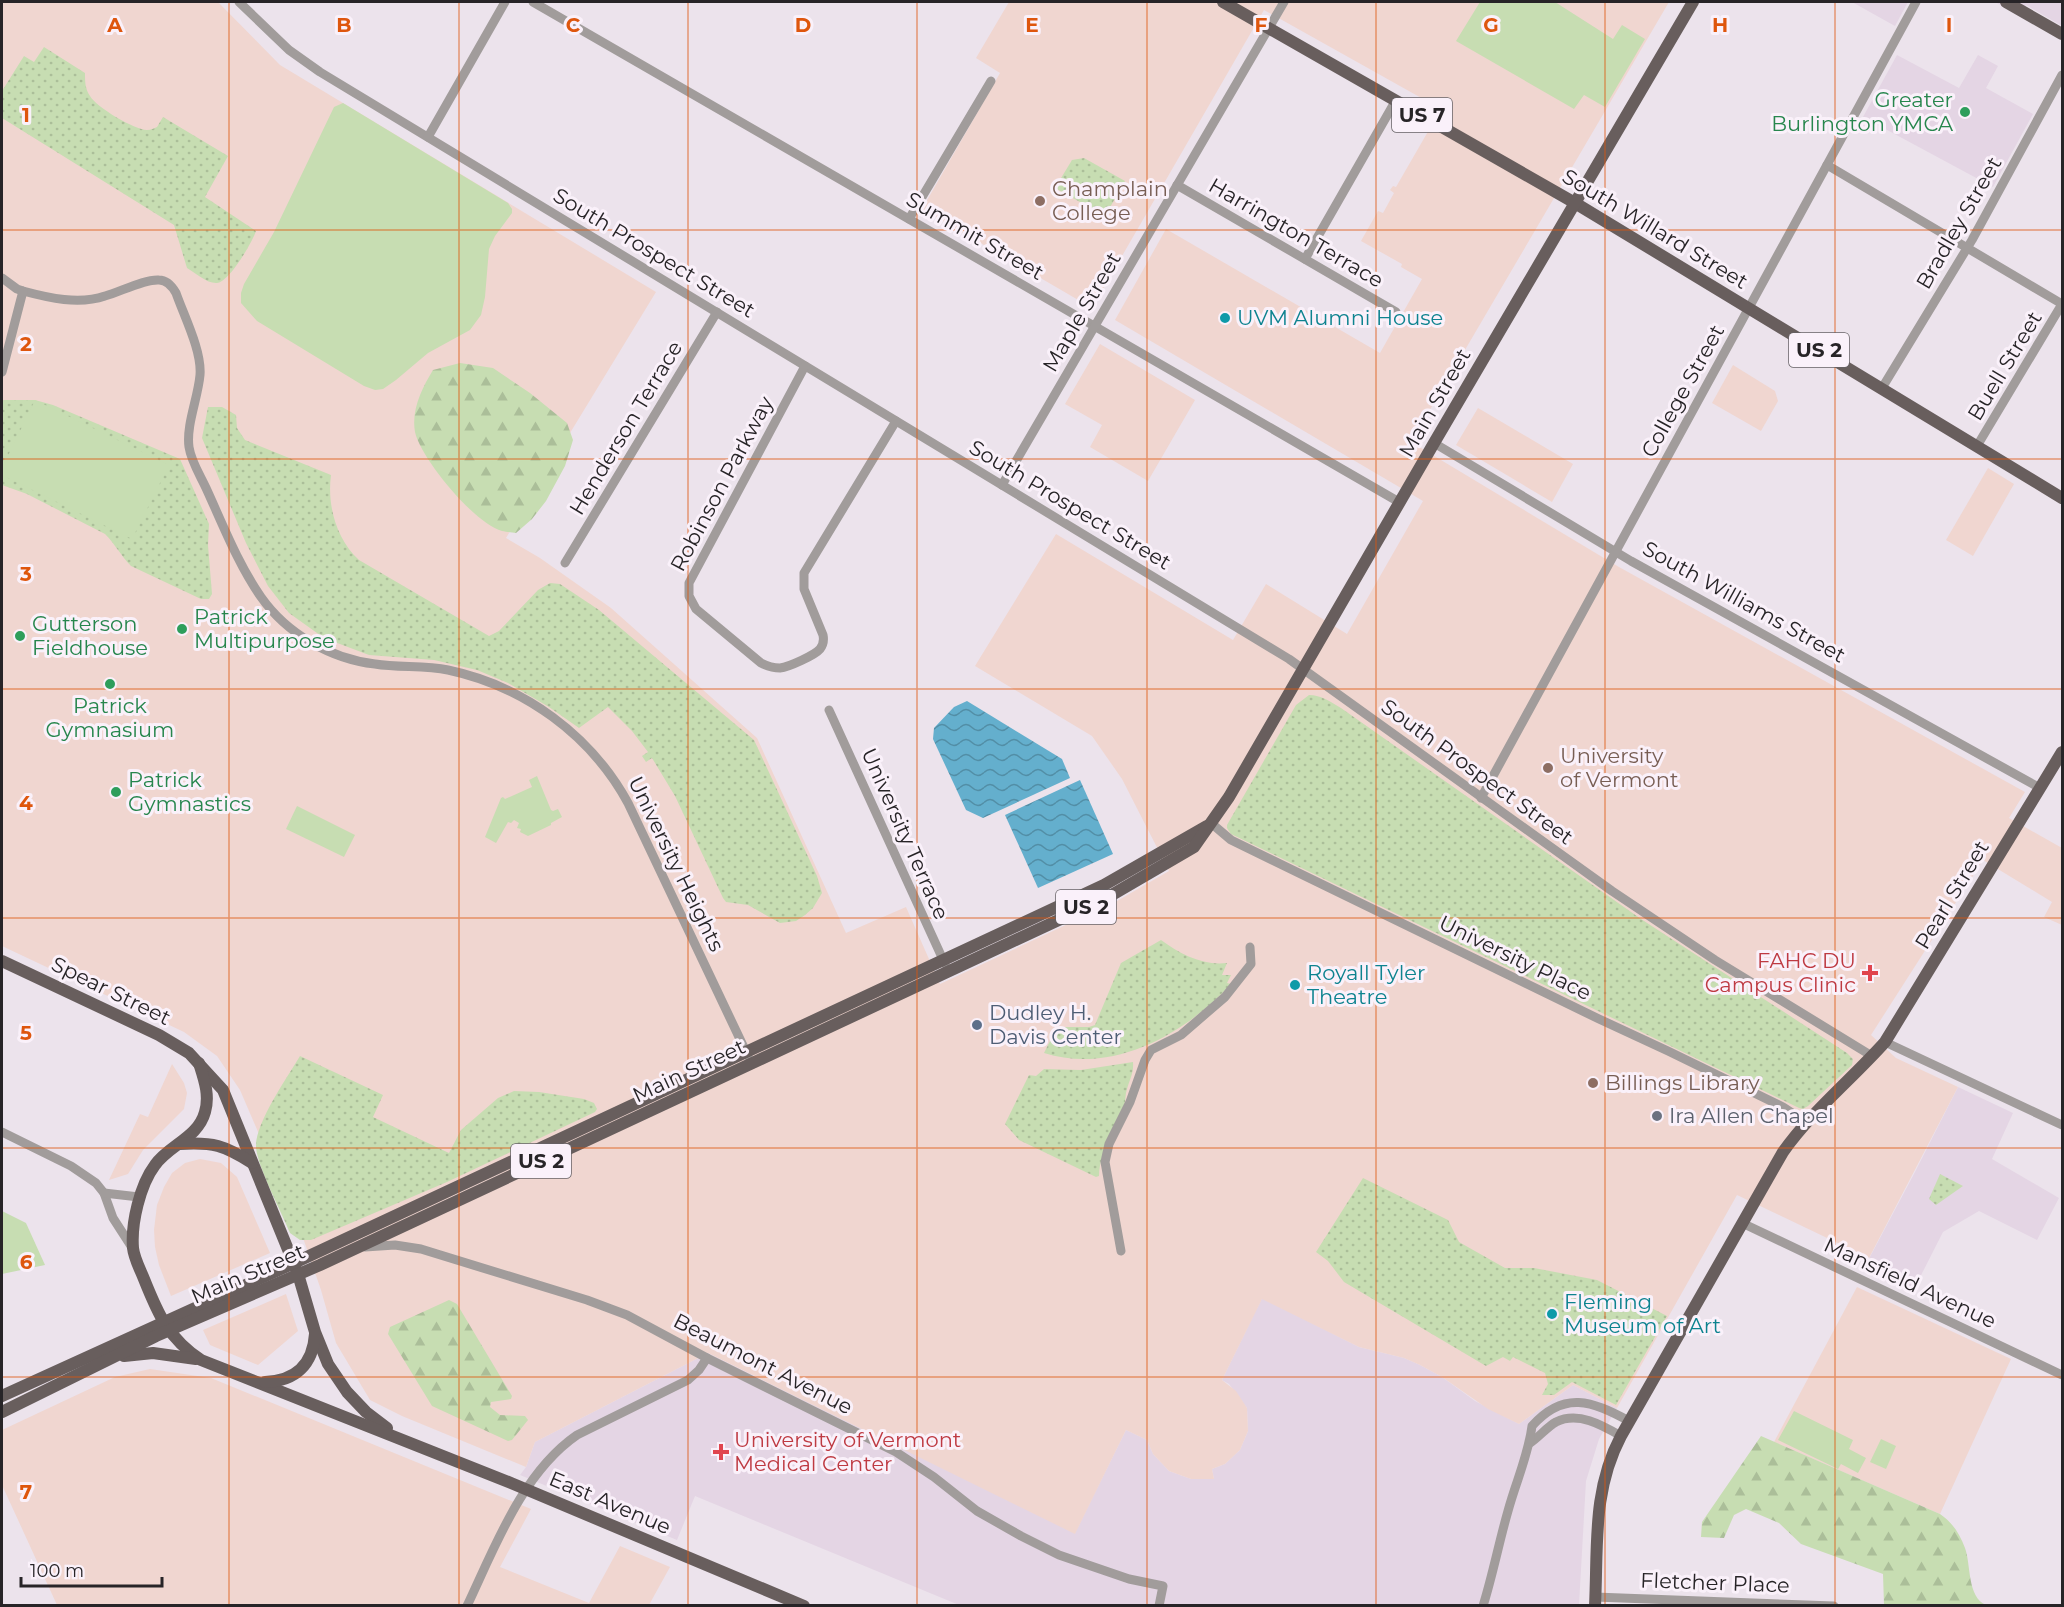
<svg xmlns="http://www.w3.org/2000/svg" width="2064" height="1607" font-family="Montserrat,sans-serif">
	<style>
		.built { fill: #e4d5e4 }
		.education { fill: #f0d6d0 }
		.grass { fill: url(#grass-dots) }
		.forest { fill: url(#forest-firs) }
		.park { fill: #c7ddb2 }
		.water { fill: url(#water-waves) }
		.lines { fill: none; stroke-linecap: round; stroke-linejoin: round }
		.minor { stroke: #a19c9b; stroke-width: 9 }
		.major { stroke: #685e5d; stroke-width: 12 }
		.grid { fill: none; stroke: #de560d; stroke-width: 1.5; stroke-opacity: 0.55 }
		.leisure-dot { fill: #2e9e5b; stroke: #faf1fa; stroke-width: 2 }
		.education-dot { fill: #8d6e63; stroke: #faf1fa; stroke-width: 2 }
		.culture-dot { fill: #0f9aa8; stroke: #faf1fa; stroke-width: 2 }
		.health-dot { fill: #e0444e; stroke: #faf1fa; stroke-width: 2 }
		.service-dot { fill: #5c6f8a; stroke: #faf1fa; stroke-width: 2 }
		.worship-dot { fill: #6b7280; stroke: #faf1fa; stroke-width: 2 }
		.labels { text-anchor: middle; stroke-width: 6; stroke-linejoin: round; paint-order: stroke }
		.shield { fill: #faf1fa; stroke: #666266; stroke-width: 1.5 }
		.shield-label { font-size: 20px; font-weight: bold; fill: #272427 }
		.leisure-label { font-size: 21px; fill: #27864d; stroke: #faf1fa; text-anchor: start }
		.education-label { font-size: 21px; fill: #785e54; stroke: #faf1fa; text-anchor: start }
		.street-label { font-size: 21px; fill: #272427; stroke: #faf1fa }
		.culture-label { font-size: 21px; fill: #0d838f; stroke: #faf1fa; text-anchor: start }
		.health-label { font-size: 21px; fill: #be3a42; stroke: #faf1fa; text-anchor: end }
		.service-label { font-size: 21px; fill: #4e5e75; stroke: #faf1fa; text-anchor: start }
		.worship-label { font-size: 21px; fill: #5b616d; stroke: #faf1fa; text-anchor: start }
		.grid-label { font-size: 20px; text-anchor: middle; font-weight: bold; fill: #de560d; stroke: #faf1fa; stroke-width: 6; stroke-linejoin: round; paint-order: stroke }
	</style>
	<defs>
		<pattern id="grass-dots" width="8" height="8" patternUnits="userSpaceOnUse" patternTransform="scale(1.5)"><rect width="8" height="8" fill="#c7ddb2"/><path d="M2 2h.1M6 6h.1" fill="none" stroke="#abbe99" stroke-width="1.8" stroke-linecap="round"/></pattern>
		<pattern id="forest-firs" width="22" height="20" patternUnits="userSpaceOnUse" patternTransform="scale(1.5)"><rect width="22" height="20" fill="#c7ddb2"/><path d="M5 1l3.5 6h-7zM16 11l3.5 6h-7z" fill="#abbe99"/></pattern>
		<pattern id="water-waves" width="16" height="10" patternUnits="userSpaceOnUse" patternTransform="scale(1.5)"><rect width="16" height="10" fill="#64afcd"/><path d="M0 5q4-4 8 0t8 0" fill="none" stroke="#528ea6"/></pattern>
	</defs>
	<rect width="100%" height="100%" fill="#ece3ec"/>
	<g class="built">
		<polygon points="1852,2 1908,2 1895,26"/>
		<polygon points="1995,2 2062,2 2062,26 2026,5 2019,15"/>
		<polygon points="1897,55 1959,88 1978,55 1998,66 1986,88 2033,114 1993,187 1863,117"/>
		<polygon points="1958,1087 2013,1113 1992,1159 2059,1198 2037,1240 1979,1211 1943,1232 1912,1293 1863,1270 1915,1172"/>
		<polygon points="1262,1298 1359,1347 1404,1358 1420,1365 1442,1377 1475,1401 1519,1424 1573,1385 1617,1408 1599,1439 1586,1481 1579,1605 959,1605 695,1496 677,1540 520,1475 526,1467 535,1442 708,1353 1075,1533 1126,1430 1147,1440 1153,1454 1169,1471 1191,1479 1214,1479 1212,1469 1225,1464 1240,1450 1248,1431 1247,1408 1229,1384 1222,1380"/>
	</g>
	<g class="education">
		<polygon points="2,2 218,2 280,65 656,292 506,538 540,558 611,608 757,738 846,933 906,907 940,984 1117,901 1169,871 1122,779 1092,736 975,666 1056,534 1233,640 1266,584 1347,634 1423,501 1115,320 1166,229 1380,353 1422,279 1401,267 1402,264 1361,241 1378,211 1383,213 1394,193 1390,190 1393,186 1396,187 1441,109 1264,10 1092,308 922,209 1000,73 976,58 1009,2 1669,2 1411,442 1619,567 2025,792 2009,818 2062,848 2062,925 2044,917 2052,902 1983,860 1871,1035 1896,1058 1958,1087 1869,1258 1737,1195 1617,1408 1573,1385 1519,1424 1488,1409 1442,1377 1420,1365 1404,1358 1359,1347 1262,1299 1222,1380 1236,1391 1247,1408 1248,1431 1240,1450 1225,1464 1212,1469 1214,1479 1191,1479 1169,1471 1153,1454 1147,1440 1126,1430 1075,1534 708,1353 535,1442 526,1467 402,1416 370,1400 336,1343 321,1290 301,1232 240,1090 217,1056 184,1032 2,946"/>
		<polygon points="1100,344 1195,400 1148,481 1090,447 1102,425 1065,404"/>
		<polygon points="1733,365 1775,391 1778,401 1761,431 1712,403"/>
		<polygon points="1478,408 1573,464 1552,502 1456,445"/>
		<polygon points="1988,468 2014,484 1973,556 1946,540"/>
		<polygon points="172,1064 184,1083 187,1093 184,1109 143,1150 128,1174 109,1180 140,1114 148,1117"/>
		<polygon points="200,1159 221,1163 237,1177 270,1253 171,1296 159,1265 155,1247 154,1230 157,1205 164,1187 172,1173 185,1163"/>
		<polygon points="1857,1287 2011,1359 1940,1514 1774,1442"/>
		<polygon points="286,1294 298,1331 258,1365 210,1345 203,1330"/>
		<polygon points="150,1369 211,1378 531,1509 500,1567 589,1603 620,1546 670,1567 649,1605 57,1605 2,1485 2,1430 115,1377"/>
	</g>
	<g class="grass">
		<path d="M44 47 85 73C85 81 85 89 90 96 96 107 135 130 147 130 151 130 154 128 157 127L163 117 228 156 205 197 256 231C252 243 229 282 217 283 208 284 195 273 187 268L174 225 2 118V91L24 56 34 62Z"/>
		<polygon points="1084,158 1125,181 1105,216 1055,188 1072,160"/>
		<path d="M4 400H35L53 405 180 459 209 524 208 545 212 594 209 599H201L131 566C121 556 115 544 105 534L27 494 2 485V401Z"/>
		<path d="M208 407H222L236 415 237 428 245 440 331 475C327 505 336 539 359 560L489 636 499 631 538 590 550 583 560 584 599 610 754 740 817 876 822 893 813 908 805 915 796 921 780 923 748 905 726 902 723 898 675 796 652 758 646 762 642 756 648 752 632 731 608 707 579 728 549 707 508 683 477 670 434 660 369 655 324 638 289 613 268 586 246 543 202 438Z"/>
		<path d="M1309 695C1321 695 1331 702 1341 708L1641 919 1847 1053 1853 1059 1852 1065 1808 1106 1803 1109 1799 1108 1231 834 1227 828V825L1296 705Z"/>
		<path d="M1161 940C1180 954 1203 966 1227 963L1222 975H1231L1227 983 1231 984C1185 1034 1113 1075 1044 1053L1057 1027H1089L1095 1025 1121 963Z"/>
		<path d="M300 1056 383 1095 373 1117 449 1153 461 1130 498 1098 514 1091 539 1092 584 1099 594 1103 597 1109 595 1112 447 1182 311 1240H300L290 1233C282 1213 257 1166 256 1147 255 1123 287 1078 300 1056Z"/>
		<path d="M1133 1062C1134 1072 1130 1079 1127 1089 1125 1094 1126 1100 1124 1106 1115 1131 1100 1149 1099 1176L1096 1177 1019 1140 1005 1124 1029 1075 1036 1076 1044 1069 1081 1070Z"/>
		<polygon points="1940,1174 1963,1186 1936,1205 1929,1199"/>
		<polygon points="1363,1178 1448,1220 1459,1242 1505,1268 1534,1268 1597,1280 1667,1316 1616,1405 1572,1382 1554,1395 1542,1395 1548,1384 1545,1373 1513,1357 1510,1361 1503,1357 1486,1366 1344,1282 1328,1261 1316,1252"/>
	</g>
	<g class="forest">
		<path d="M460 363 493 368 530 393 567 423 573 440 565 466 546 501 532 519 516 533C512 532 506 532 502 531 475 524 421 459 415 432 411 410 422 388 433 370Z"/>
		<polygon points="449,1300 457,1304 512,1396 511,1399 491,1402 490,1407 500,1415 525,1416 528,1420 512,1440 508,1441 432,1406 388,1334 390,1327"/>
		<path d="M1761 1436 1940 1514C1952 1522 1960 1534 1965 1548 1971 1564 1967 1597 1986 1605H1884L1883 1574 1801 1544 1779 1523 1746 1509 1734 1515 1724 1538 1701 1537 1702 1522Z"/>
	</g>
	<g class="park">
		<polygon points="1480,2 1555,2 1613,39 1622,25 1645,39 1605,107 1584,95 1574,109 1456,41"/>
		<polygon points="343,103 508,203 512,209 512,213 495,236 489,249 485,297 481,315 470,330 428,353 396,380 383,389 375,390 364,386 257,321 241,303 241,293 244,284 274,232 334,107"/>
		<polygon points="35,400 169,465 132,539 2,475 2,468"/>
		<polygon points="537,776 551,810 553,811 558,809 562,817 551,823 551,825 528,836 520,832 521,829 517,828 519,823 514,820 511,823 508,822 496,843 485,837 501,798 503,797 505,799 532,787 529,780"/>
		<polygon points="297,806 355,835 344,857 286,829"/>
		<polygon points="2,1211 26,1223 45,1265 2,1274"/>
		<polygon points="1794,1411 1853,1440 1849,1449 1866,1458 1858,1473 1841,1464 1838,1469 1778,1440"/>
		<polygon points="1881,1439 1896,1446 1886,1469 1870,1462"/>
	</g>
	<g class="water">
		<polygon points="967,701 1062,759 1070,778 983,818 966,810 933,739 934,728 954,707"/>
		<polygon points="1080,780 1113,854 1038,888 1005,815"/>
	</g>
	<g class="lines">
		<g class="minor">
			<polyline points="239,2 289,50 320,72 1289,659 1612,891 1715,960 1872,1056"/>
			<polyline points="533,2 1399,502"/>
			<polyline points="428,137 505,2"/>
			<polyline points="1827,165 2062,304"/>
			<polyline points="1177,185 1396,312"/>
			<polyline points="909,219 991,81"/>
			<polyline points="1305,259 1396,100"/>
			<path d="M2 278 17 289 23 291C49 298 79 305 105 296 120 292 144 279 159 280 167 280 172 286 176 293 184 316 202 351 200 375 198 398 186 425 189 447 191 461 200 475 206 488 223 525 238 564 261 597 287 634 331 659 375 664 399 668 424 665 448 670 524 686 591 735 628 803L748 1056"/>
			<path d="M805 366 689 583V596L696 609 761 663C767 666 773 668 780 668 789 667 815 655 820 649 824 644 824 640 823 635L804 589V573L896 421"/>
			<polyline points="2,372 23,291"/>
			<polyline points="1882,388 1972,240 2062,75"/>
			<polyline points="1434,443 1631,561 2040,788"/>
			<polyline points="1977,446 2062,304"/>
			<polyline points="1002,485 1284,2"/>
			<polyline points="565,563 717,312"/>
			<polyline points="829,710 945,964"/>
			<polyline points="1481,798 1916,2"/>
			<polyline points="1211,823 1231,840 1599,1019 1668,1051 1783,1107 1806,1122"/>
			<polyline points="1885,1042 2062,1125"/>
			<polyline points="2,1132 71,1166 96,1183 104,1193 113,1218 133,1249"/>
			<polyline points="104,1193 139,1197"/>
			<polyline points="1742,1223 2062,1375"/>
			<polyline points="365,1247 395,1245 421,1249 587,1300 627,1315 707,1358 896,1452 934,1477 977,1511 1021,1536 1059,1555 1129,1579 1163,1586 1159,1606"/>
			<polyline points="1121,1251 1105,1162 1109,1144 1130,1102 1145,1060 1151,1050 1181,1035 1225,997 1251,964 1250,947"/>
			<path d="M1530 1443C1539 1437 1547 1427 1556 1422 1578 1411 1602 1425 1621 1436"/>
			<polyline points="1595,1597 1834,1606"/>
			<path d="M467 1606C495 1547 522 1473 577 1435L688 1380 699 1370 707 1358"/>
			<path d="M1483 1606C1493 1574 1499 1542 1508 1511 1516 1481 1528 1457 1532 1426 1564 1390 1592 1401 1629 1421"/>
		</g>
		<g class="major">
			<polyline points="1223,2 1575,203 2062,498"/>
			<polyline points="2006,2 2062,34"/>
			<polyline points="2,961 159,1035 189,1053 223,1090 298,1274 315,1332 328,1364 347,1392 366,1412 387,1428"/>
			<path d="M199 1063C204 1079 210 1095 205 1112 198 1138 169 1145 155 1165 140 1185 131 1223 133 1248 134 1258 140 1269 144 1279 158 1314 168 1338 201 1360L511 1483 804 1606"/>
			<path d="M180 1144C213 1142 224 1145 252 1163"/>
			<polyline points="124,1356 153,1353 196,1359"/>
			<path d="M265 1382C296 1381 313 1364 315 1334"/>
			<polyline points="2,1396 294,1263 1104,885 1207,826"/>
			<polyline points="2,1412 156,1336 320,1265 1110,896 1194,847 1229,797 1434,443 1693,2"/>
			<path d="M1595 1606C1598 1546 1592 1491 1621 1436L1783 1152C1812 1111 1852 1079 1885 1042L2062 752"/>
		</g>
	</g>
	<path class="grid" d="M229 2V1606M459 2V1606M688 2V1606M917 2V1606M1147 2V1606M1376 2V1606M1605 2V1606M1835 2V1606M2 230H2062M2 459H2062M2 689H2062M2 918H2062M2 1148H2062M2 1377H2062"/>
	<g class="leisure-dot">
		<circle cx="1965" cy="112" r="6"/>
		<circle cx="182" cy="629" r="6"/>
		<circle cx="20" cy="636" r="6"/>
		<circle cx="110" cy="684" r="6"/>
		<circle cx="116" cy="792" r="6"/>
	</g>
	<g class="education-dot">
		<circle cx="1040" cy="201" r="6"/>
		<circle cx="1548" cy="768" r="6"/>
		<circle cx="1593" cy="1083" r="6"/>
	</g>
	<g class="culture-dot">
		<circle cx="1225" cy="318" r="6"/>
		<circle cx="1295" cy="985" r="6"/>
		<circle cx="1552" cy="1314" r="6"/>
	</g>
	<g class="health-dot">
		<path d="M1867 964h6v6h6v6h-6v6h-6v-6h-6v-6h6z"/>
		<path d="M718 1443h6v6h6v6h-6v6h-6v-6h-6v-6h6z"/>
	</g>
	<circle class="service-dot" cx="977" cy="1025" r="6"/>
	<circle class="worship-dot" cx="1657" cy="1116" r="6"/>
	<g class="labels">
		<g class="shield">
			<rect x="1392" y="98" width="60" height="34" rx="4.5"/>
			<rect x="1789" y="333" width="60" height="34" rx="4.5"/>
			<rect x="1056" y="890" width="60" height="34" rx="4.5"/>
			<rect x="511" y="1144" width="60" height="34" rx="4.5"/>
		</g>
		<g class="shield-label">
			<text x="1422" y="122">US 7</text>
			<text x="1819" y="357">US 2</text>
			<text x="1086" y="914">US 2</text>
			<text x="541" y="1168">US 2</text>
		</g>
		<g class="leisure-label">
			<text x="1953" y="107" text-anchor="end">Greater<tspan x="1953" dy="24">Burlington YMCA</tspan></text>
			<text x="194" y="624">Patrick<tspan x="194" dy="24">Multipurpose</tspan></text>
			<text x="32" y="631">Gutterson<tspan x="32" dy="24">Fieldhouse</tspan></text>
			<text x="110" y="713" text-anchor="middle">Patrick<tspan x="110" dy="24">Gymnasium</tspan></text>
			<text x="128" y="787">Patrick<tspan x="128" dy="24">Gymnastics</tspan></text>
		</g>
		<g class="education-label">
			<text x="1052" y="196">Champlain<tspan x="1052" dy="24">College</tspan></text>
			<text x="1560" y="763">University<tspan x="1560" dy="24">of Vermont</tspan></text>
			<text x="1605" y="1090">Billings Library</text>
		</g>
		<g class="street-label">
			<text transform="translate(1959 223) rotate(-60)" y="7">Bradley Street</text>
			<text transform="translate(1655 229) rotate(31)" y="7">South Willard Street</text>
			<text transform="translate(1296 233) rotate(30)" y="7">Harrington Terrace</text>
			<text transform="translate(975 236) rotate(30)" y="7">Summit Street</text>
			<text transform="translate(654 253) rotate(31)" y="7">South Prospect Street</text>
			<text transform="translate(1082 312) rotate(-60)" y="7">Maple Street</text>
			<text transform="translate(2005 366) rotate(-59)" y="7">Buell Street</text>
			<text transform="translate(1683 391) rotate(-61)" y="7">College Street</text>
			<text transform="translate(1435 403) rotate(-60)" y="7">Main Street</text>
			<text transform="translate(626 428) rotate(-59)" y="7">Henderson Terrace</text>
			<text transform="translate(722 484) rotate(-62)" y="7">Robinson Parkway</text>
			<text transform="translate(1070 505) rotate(31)" y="7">South Prospect Street</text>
			<text transform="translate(1744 602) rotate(29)" y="7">South Williams Street</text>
			<text transform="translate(1477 772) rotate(36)" y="7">South Prospect Street</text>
			<text transform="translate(905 834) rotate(66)" y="7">University Terrace</text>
			<text transform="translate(676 864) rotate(64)" y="7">University Heights</text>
			<text transform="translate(1952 895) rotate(-59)" y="7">Pearl Street</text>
			<text transform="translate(1515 958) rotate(26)" y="7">University Place</text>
			<text transform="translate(111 991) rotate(26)" y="7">Spear Street</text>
			<text transform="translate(689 1071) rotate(-25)" y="7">Main Street</text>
			<text transform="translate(248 1274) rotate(-23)" y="7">Main Street</text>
			<text transform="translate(1910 1283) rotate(25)" y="7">Mansfield Avenue</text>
			<text transform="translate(763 1364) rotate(27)" y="7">Beaumont Avenue</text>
			<text transform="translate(610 1503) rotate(23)" y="7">East Avenue</text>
			<text transform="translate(1715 1583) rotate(2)" y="7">Fletcher Place</text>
		</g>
		<g class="culture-label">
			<text x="1237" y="325">UVM Alumni House</text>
			<text x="1307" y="980">Royall Tyler<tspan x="1307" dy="24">Theatre</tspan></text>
			<text x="1564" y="1309">Fleming<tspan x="1564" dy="24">Museum of Art</tspan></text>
		</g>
		<g class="health-label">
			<text x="1856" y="968">FAHC DU<tspan x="1856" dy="24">Campus Clinic</tspan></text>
			<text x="734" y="1447" text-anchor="start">University of Vermont<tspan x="734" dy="24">Medical Center</tspan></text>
		</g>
		<g class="service-label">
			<text x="989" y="1020">Dudley H.<tspan x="989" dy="24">Davis Center</tspan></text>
		</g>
		<g class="worship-label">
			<text x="1669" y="1123">Ira Allen Chapel</text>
		</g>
	</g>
	<g class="grid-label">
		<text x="115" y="32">A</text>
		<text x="344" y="32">B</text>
		<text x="573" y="32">C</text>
		<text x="803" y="32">D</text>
		<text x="1032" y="32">E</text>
		<text x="1261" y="32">F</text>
		<text x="1491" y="32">G</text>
		<text x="1720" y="32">H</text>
		<text x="1949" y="32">I</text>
		<text x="26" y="122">1</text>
		<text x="26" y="351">2</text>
		<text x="26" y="581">3</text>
		<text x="26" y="810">4</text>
		<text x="26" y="1040">5</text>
		<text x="26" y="1269">6</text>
		<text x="26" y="1499">7</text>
	</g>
	<rect width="2064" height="1607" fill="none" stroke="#272427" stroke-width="6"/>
	<path d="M21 1577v9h141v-9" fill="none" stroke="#272427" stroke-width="3"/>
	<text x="30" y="1577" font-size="18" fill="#272427" stroke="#faf1fa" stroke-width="4.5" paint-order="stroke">100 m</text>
</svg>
